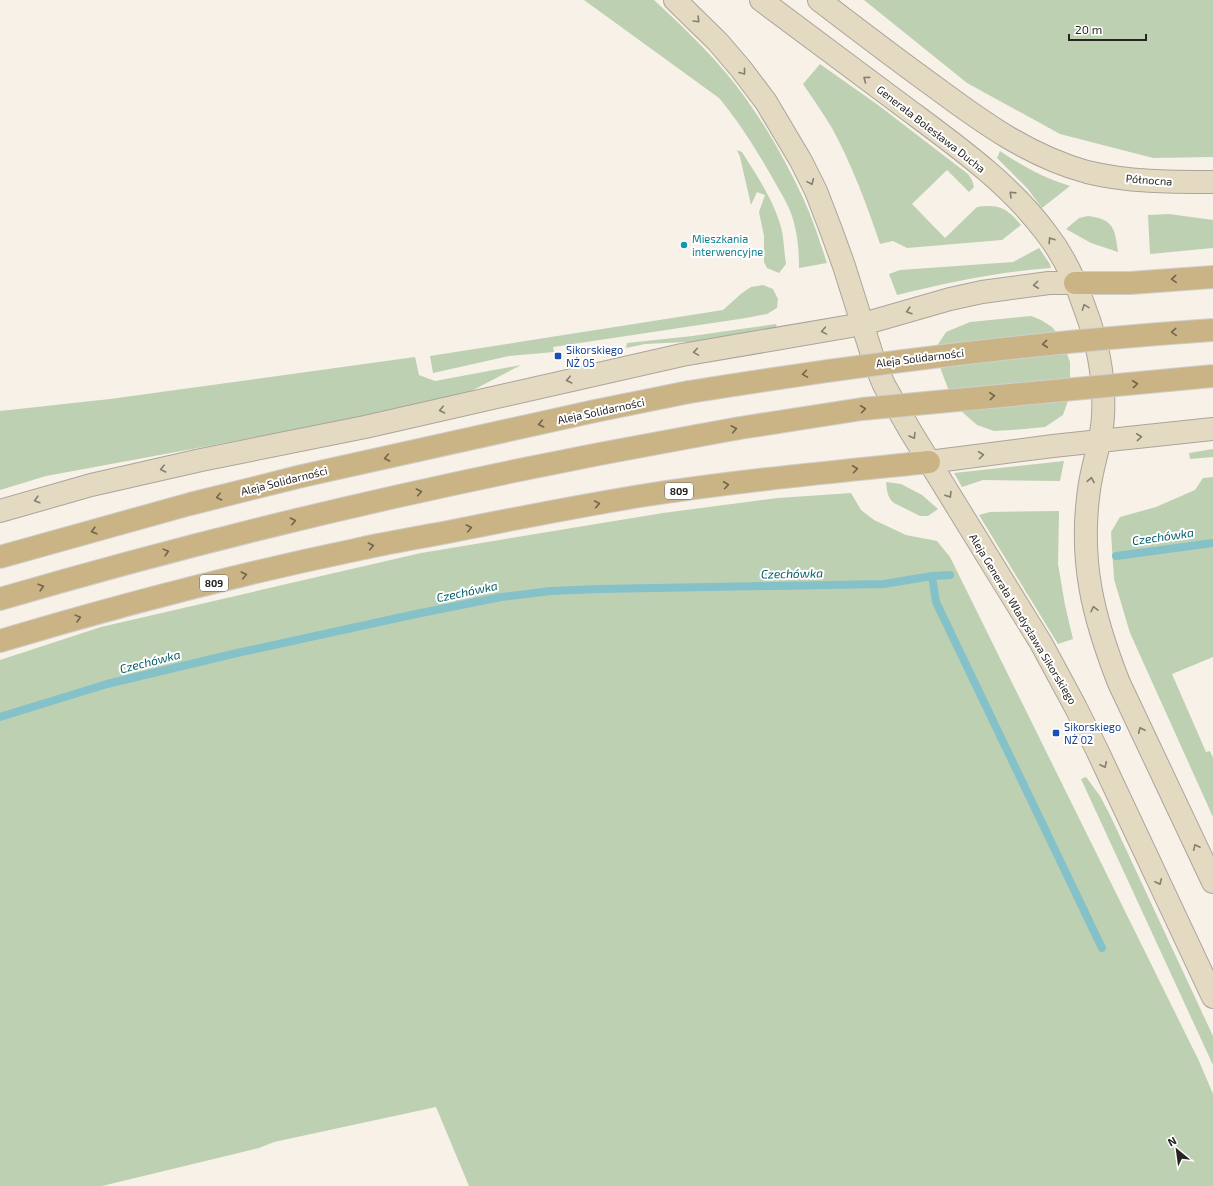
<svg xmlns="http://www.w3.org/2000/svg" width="1213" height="1186" font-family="'Exo 2',sans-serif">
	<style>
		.green { fill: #bed0b2 }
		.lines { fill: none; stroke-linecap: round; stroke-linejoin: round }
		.stream { stroke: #84c1c9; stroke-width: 8 }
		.secondary-casing { stroke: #aaa49c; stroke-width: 24 }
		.primary-casing { stroke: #cfcfce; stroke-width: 24 }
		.secondary { stroke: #e4dac2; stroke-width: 22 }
		.primary { stroke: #cab485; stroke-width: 22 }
		.primary-bridge-casing { stroke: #cfcfce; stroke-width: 24; stroke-linecap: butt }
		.primary-bridge { stroke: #cab485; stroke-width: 22 }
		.oneway { stroke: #857e71 }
		.oneway2 { stroke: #70644d }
		.culture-dot { fill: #0f9aa8; stroke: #fff; stroke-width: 1.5 }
		.transit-dot { fill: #1a4fb4; stroke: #fff; stroke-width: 1.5 }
		.labels { text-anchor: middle; stroke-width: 4; stroke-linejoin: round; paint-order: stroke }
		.shield { fill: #fff; stroke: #676563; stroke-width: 1 }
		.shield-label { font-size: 10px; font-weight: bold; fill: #262320 }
		.street-label { font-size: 11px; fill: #262320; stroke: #fff }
		.culture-label { font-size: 11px; fill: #0d838f; stroke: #fff; text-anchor: start }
		.transit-label { font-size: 11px; fill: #164399; stroke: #fff; text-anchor: start }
		.water-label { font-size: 12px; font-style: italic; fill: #035f68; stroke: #fff }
	</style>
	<rect width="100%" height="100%" fill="#f7f1e8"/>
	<g class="green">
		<path d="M584 0H654C679 23 704 47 726 73 758 111 783 155 804 200 813 220 820 242 827 263L799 268C799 253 798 238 794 223 790 206 780 192 772 177 756 149 739 122 719 98Z"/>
		<polygon points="864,0 1213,0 1213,157 1153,158 1060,134 967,83"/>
		<path d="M820 64 878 105 968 174 972 180 974 187 969 192 947 170 912 204 945 238 977 207C999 204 1007 208 1021 225L1002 240 907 248 893 241 880 244C867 205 852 165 832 128 823 113 813 99 803 84Z"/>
		<path d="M737 150 742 152C757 176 773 199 781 227 784 238 784 252 786 264L779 273 767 268 764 262V236L759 212 765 195 757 192 751 205 740 157Z"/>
		<path d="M1000 151C1022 166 1044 178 1070 186L1042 208 1027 188 997 158Z"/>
		<polygon points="1169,214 1213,220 1213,248 1150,254 1148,215"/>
		<path d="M1088 216C1114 219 1115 229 1118 252L1091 243 1066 229 1079 218Z"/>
		<path d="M1039 248 1050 264 1051 268C998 272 950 282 897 295L889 274 900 270 1013 262Z"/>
		<polygon points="763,285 773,289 778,299 777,308 767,314 746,318 553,347 554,352 509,356 433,373 430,356 723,310 742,293 751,287"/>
		<polygon points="1031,316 1041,320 1052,327 1062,340 1070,362 1070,395 1063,415 1045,427 1012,430 994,431 977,425 960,410 949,391 941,370 937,346 946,332 970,322"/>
		<polygon points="776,324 777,328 706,341 645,344 626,348 627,343 692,336"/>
		<polygon points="415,357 419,375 435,381 521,365 456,399 361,418 46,476 0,490 0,411 110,399"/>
		<polygon points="1213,449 1213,457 1190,459 1189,453"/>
		<polygon points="1064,461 1060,481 983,480 962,487 954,473"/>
		<polygon points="1213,477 1213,657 1172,674 1206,752 1210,751 1213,758 1213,817 1130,633 1114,579 1111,532 1120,517 1156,507 1195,490 1203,478"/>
		<path d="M886 482 901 484 922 495 938 509 928 516H920L894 503C887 498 887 490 886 482Z"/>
		<polygon points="851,493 861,510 874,520 906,535 937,541 950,557 1199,1061 1213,1094 1213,1186 469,1186 436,1107 274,1142 259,1148 102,1186 0,1186 0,660 101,627 421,553 663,513 778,498"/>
		<polygon points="1059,511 1058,564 1065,605 1073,639 1058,644 979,515 990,512"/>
		<polygon points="1086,777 1100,796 1110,815 1213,1036 1213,1065 1081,779"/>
	</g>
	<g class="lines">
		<g class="stream">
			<polyline points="1116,556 1213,543"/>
			<polyline points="932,576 936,602 1102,948"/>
			<polyline points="0,717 107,684 237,653 416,614 501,597 551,591 599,589 884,584 932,576 950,575"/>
		</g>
		<g class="secondary-casing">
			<g id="secondary">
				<polyline points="675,0 718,42 741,69 766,102 801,161 816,191 831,230 844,266 874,361 884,385 911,432 1041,643 1075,706 1097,750 1213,997"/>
				<path d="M761 0C807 34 853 69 899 103 951 142 1008 181 1047 234 1064 256 1076 282 1085 309 1098 343 1105 379 1103 416 1102 441 1092 465 1089 490 1079 561 1093 617 1119 683L1213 882"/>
				<path d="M819 0C857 29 896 59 935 87 982 122 1029 156 1087 172 1127 182 1171 182 1213 182"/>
				<polyline points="929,462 1053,446 1213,429"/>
				<polyline points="0,511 91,485 201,460 365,427 682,355 863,324 950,299 982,292 1049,283 1075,283"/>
			</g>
		</g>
		<g class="primary-casing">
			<g id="primary">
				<polyline points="1075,283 1130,283 1213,277"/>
				<polyline points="0,557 190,504 302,476 595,411 689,392"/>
				<path d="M0 599C229 532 461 478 696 436"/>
				<path d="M0 641C117 606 235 575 355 550 389 542 423 537 458 530 518 518 579 506 640 496 736 481 832 472 929 462"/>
			</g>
		</g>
		<use href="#secondary" class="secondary"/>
		<use href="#primary" class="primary"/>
		<g class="primary-bridge-casing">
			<g id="primary-bridge">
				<path d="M689 392C862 364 1037 342 1213 330"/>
				<polyline points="696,436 740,428 862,409 1213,376"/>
			</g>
		</g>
		<use href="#primary-bridge" class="primary-bridge"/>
	</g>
	<defs><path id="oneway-chevron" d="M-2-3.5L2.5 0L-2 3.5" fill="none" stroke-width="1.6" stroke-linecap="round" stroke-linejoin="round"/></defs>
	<g class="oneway">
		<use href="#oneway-chevron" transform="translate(697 20) rotate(46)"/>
		<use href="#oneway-chevron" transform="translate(743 72) rotate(52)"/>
		<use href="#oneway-chevron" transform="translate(866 79) rotate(-143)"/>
		<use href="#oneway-chevron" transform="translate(811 182) rotate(66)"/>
		<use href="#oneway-chevron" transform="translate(1012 194) rotate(-136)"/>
		<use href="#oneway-chevron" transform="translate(1051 240) rotate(-123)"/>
		<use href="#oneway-chevron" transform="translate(1036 285) rotate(174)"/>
		<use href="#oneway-chevron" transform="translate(1085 307) rotate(-111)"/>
		<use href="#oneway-chevron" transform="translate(909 311) rotate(163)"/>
		<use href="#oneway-chevron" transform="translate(824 331) rotate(170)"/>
		<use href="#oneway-chevron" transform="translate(696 352) rotate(171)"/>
		<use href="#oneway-chevron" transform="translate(569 380) rotate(167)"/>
		<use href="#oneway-chevron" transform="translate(442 410) rotate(168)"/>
		<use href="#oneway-chevron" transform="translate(913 436) rotate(59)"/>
		<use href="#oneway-chevron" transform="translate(1139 437) rotate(-6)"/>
		<use href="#oneway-chevron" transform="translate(981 455) rotate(-7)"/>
		<use href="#oneway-chevron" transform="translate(163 469) rotate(167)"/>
		<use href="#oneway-chevron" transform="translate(1091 480) rotate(-80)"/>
		<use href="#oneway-chevron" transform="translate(949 495) rotate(58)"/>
		<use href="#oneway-chevron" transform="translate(37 500) rotate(164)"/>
		<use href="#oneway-chevron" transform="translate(1094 609) rotate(-103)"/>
		<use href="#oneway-chevron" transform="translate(1141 730) rotate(-115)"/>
		<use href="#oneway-chevron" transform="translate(1104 765) rotate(65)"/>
		<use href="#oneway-chevron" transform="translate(1196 847) rotate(-115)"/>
		<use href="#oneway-chevron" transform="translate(1159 882) rotate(65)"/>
	</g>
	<g class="oneway2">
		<use href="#oneway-chevron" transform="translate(1174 279) rotate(176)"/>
		<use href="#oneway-chevron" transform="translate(1174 332) rotate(176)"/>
		<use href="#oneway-chevron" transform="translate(1045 344) rotate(174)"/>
		<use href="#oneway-chevron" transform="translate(805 374) rotate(171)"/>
		<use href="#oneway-chevron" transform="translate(1135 384) rotate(-6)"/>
		<use href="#oneway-chevron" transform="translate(992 396) rotate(-5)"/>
		<use href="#oneway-chevron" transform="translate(863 409) rotate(-7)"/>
		<use href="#oneway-chevron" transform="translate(541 424) rotate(167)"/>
		<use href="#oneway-chevron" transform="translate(734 429) rotate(-11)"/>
		<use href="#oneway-chevron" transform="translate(387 458) rotate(168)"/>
		<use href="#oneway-chevron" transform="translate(855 469) rotate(-7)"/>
		<use href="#oneway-chevron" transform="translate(726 485) rotate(-8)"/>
		<use href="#oneway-chevron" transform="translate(419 492) rotate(-12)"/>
		<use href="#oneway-chevron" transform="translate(219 497) rotate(166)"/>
		<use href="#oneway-chevron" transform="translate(597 504) rotate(-10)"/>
		<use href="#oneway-chevron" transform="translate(293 521) rotate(-13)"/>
		<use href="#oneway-chevron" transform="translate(469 528) rotate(-11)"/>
		<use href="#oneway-chevron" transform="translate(94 531) rotate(164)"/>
		<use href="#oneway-chevron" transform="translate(371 546) rotate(-11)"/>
		<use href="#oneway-chevron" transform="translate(166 552) rotate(-15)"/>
		<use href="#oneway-chevron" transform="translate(244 575) rotate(-13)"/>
		<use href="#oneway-chevron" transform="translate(41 587) rotate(-16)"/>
		<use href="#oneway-chevron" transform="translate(78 618) rotate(-15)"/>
	</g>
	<circle class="culture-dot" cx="684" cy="245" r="4"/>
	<g class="transit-dot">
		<rect x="554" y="352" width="8" height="8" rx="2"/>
		<rect x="1052" y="729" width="8" height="8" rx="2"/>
	</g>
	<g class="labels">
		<g class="shield">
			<rect x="665" y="483" width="28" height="16" rx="3"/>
			<rect x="200" y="575" width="28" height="16" rx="3"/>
		</g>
		<g class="shield-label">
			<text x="679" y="495">809</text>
			<text x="214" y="587">809</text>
		</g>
		<g class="street-label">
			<text transform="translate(931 129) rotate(38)" y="4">Generała Bolesława Ducha</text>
			<text transform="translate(1149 180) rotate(4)" y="4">Północna</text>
			<text transform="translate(920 358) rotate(-7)" y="4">Aleja Solidarności</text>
			<text transform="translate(601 411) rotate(-12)" y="4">Aleja Solidarności</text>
			<text transform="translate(284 481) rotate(-14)" y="4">Aleja Solidarności</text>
			<text transform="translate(1023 619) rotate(59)" y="4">Aleja Generała Władysława Sikorskiego</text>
		</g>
		<g class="culture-label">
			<text x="692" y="243">Mieszkania<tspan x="692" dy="13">interwencyjne</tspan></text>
		</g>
		<g class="transit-label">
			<text x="566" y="354">Sikorskiego<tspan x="566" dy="13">NŻ 05</tspan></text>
			<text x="1064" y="731">Sikorskiego<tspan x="1064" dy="13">NŻ 02</tspan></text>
		</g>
		<g class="water-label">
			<text transform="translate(1163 537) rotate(-8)" y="4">Czechówka</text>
			<text transform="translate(792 574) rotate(-1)" y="4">Czechówka</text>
			<text transform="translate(467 592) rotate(-12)" y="4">Czechówka</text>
			<text transform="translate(150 662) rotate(-14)" y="4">Czechówka</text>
		</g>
	</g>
	<g transform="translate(1177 1150) rotate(331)" stroke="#ffffff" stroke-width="3" paint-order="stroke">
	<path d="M0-3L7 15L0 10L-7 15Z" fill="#262320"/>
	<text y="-6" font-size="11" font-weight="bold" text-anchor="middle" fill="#262320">N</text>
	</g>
	<path d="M1069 34v6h77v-6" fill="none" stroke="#262320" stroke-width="2"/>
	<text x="1075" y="34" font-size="12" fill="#262320" stroke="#ffffff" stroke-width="3" paint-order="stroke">20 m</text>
</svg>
